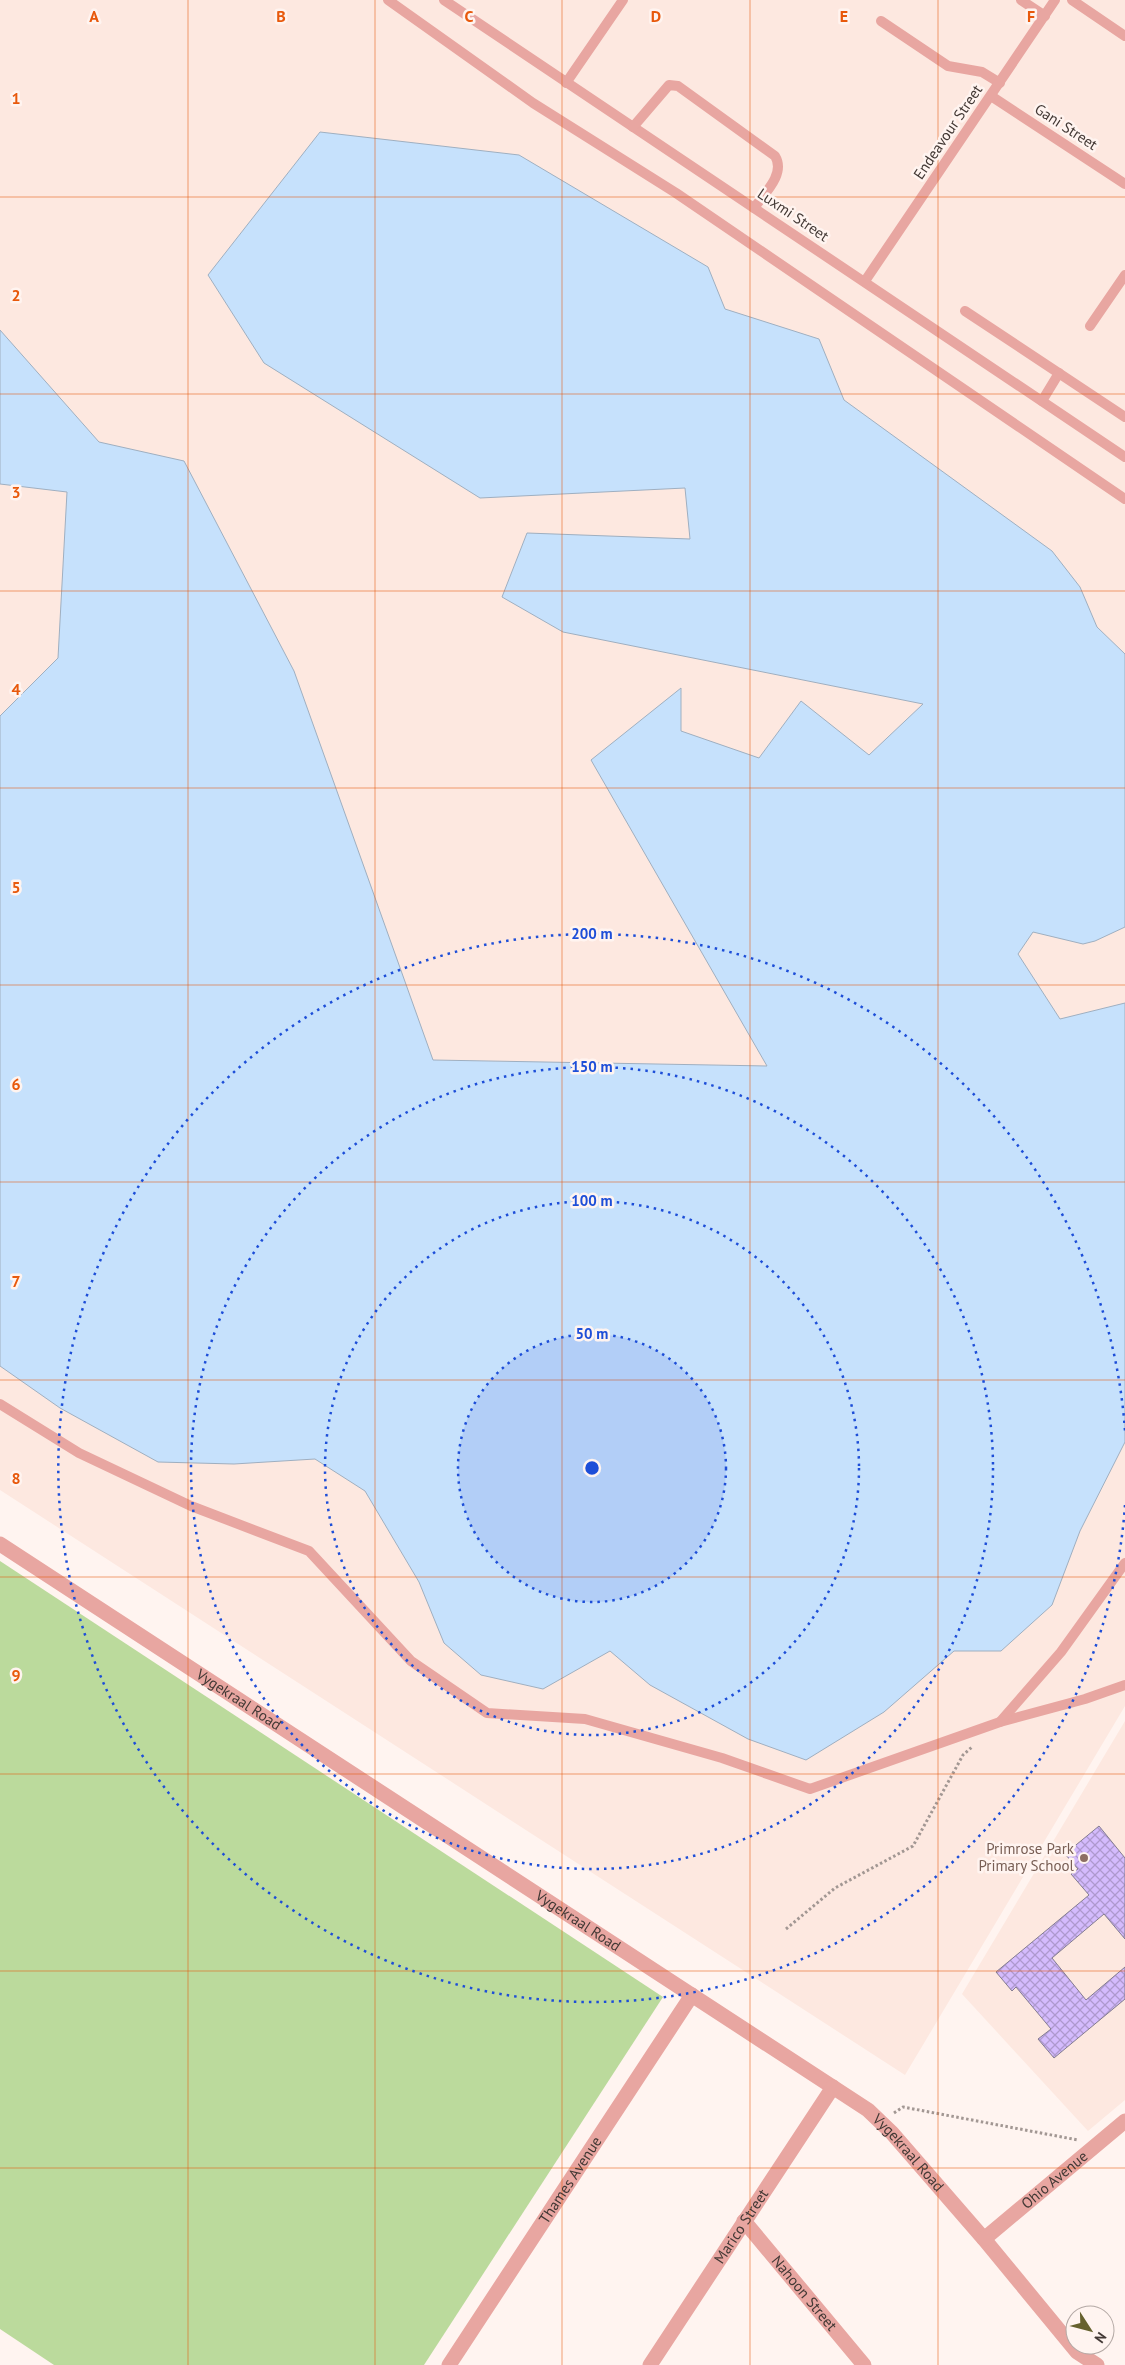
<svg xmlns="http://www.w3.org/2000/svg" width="1125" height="2365" font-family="'PT Sans',sans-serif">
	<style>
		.built { fill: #fde8e0 }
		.pitch { fill: #bbda9c }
		.water { fill: #c6e1fc; stroke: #9fafc0 }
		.building { fill: url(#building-cross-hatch); stroke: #837c90 }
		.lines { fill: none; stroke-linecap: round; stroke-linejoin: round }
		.path { stroke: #a29793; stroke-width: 3; stroke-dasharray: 2.5 2.5; stroke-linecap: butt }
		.lane { stroke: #e8a6a1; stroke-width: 10 }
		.street { stroke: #e8a6a1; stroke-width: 15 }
		.grid { fill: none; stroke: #e8590c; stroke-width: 1; stroke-opacity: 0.55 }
		.ring { fill: none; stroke: #1d4ed8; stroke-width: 2.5; stroke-dasharray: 2.5 5 }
		.education-dot { fill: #8d6e63; stroke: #fff4f0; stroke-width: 2 }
		.labels { text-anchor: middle; stroke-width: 5; stroke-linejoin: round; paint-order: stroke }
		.street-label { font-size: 15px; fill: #433935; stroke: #fff4f0 }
		.education-label { font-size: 15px; fill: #785e54; stroke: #fff4f0; text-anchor: end }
		.grid-label { font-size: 16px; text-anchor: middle; font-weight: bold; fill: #e8590c; stroke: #fff4f0; stroke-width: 5; stroke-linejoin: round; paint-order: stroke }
		.centre { fill: #1d4ed8; stroke: #fff4f0; stroke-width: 2.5 }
		.ring-label { font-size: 15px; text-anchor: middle; font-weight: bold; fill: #1d4ed8; stroke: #fff4f0; stroke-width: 5; stroke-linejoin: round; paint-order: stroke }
	</style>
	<defs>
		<pattern id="building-cross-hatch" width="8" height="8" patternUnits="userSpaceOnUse" patternTransform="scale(1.25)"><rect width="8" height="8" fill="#d4bbfd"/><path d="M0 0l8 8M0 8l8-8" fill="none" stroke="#ae99ce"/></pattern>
	</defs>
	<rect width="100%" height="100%" fill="#fff4f0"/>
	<g class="built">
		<polygon points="0,0 1125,0 1125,1706 905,2075 0,1490"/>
		<polygon points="1125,1721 1125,2100 1088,2131 962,1994"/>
	</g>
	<polygon class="pitch" points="0,1561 663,1997 424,2365 54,2365 0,2329"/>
	<polygon class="water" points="320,132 519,155 708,267 725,309 819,339 844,400 1052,551 1080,587 1097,627 1125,654 1125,927 1095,941 1083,944 1033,932 1018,954 1060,1019 1125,1003 1125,1442 1080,1531 1052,1605 1001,1651 954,1651 884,1712 806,1760 748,1739 650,1685 610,1651 543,1689 481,1675 444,1643 419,1582 365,1491 315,1459 234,1464 158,1462 60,1408 0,1366 0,716 58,658 67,492 0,484 0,330 99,442 184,461 294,671 433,1060 767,1066 591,760 681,688 681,731 759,758 801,701 869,755 923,704 563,632 502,597 527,533 690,539 685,488 480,498 264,363 208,275"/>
	<polygon class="building" points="1099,1826 1125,1858 1125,1939 1104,1914 1052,1958 1086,2000 1125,1967 1125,1999 1054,2058 1038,2039 1051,2029 1016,1987 1012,1991 996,1972 1089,1895 1071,1874 1078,1869 1065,1854"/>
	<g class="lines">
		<g class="path">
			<polyline points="786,1929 835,1888 913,1846 963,1755 972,1747"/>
			<polyline points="894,2113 903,2107 1078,2140"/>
		</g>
		<g class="lane">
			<polyline points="388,0 533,103 676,193 1125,499"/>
			<polyline points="444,0 1125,457"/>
			<polyline points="1021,0 1045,16"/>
			<polyline points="1072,0 1125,36"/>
			<polyline points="881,21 948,66 982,72 1000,83"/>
			<polyline points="566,83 623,0"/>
			<polyline points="991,96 1125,184"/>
			<path d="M633 127 669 85 678 86 775 156C786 174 764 194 754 208"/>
			<polyline points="865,281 1055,0"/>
			<polyline points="965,311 1125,417"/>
			<polyline points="1090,326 1125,275"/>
			<polyline points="1042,401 1059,373"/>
			<polyline points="0,1404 79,1453 191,1506 309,1551 411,1661 487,1713 585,1719 722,1758 810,1789 1000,1722 1085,1699 1125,1685"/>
			<polyline points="1000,1722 1061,1652 1125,1563"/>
		</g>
		<g class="street">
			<path id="s1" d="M0 1544 868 2110 892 2133 984 2239 1077 2352 1097 2365"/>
			<path id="s2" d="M744 2221 864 2365"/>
			<path id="s3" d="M984 2239 1125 2121"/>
			<path id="s4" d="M449 2365 692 1995"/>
			<path id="s5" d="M650 2365 833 2087"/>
		</g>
	</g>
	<path class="grid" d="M188 0V2365M375 0V2365M562 0V2365M750 0V2365M938 0V2365M0 197H1125M0 394H1125M0 591H1125M0 788H1125M0 985H1125M0 1182H1125M0 1380H1125M0 1577H1125M0 1774H1125M0 1971H1125M0 2168H1125"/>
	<circle cx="592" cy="1468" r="134" fill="#1d4ed8" fill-opacity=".12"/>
	<g class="ring">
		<circle cx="592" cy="1468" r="134"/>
		<circle cx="592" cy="1468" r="267"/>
		<circle cx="592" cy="1468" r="401"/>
		<path d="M1125 1505A534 534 0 1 1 1125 1431"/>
	</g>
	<circle class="education-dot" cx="1084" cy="1858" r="5"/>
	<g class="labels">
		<g class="street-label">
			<text transform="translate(1066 127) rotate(33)" y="5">Gani Street</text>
			<text transform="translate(948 132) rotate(-56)" y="5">Endeavour Street</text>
			<text transform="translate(793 215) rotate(34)" y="5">Luxmi Street</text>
			<text dy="5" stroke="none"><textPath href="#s1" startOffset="285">Vygekraal Road</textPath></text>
			<text dy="5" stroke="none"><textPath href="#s1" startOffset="690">Vygekraal Road</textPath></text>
			<text dy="5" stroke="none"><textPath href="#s1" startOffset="1095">Vygekraal Road</textPath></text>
			<text dy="5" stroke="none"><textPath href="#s4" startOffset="221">Thames Avenue</textPath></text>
			<text dy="5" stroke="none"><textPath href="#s3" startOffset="92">Ohio Avenue</textPath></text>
			<text dy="5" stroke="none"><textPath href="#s5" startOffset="166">Marico Street</textPath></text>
			<text dy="5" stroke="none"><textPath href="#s2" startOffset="94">Nahoon Street</textPath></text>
		</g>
		<g class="education-label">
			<text x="1074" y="1854">Primrose Park<tspan x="1074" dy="17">Primary School</tspan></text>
		</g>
	</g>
	<g class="grid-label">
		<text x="94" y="22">A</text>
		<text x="281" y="22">B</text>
		<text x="469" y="22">C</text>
		<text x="656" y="22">D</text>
		<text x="844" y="22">E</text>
		<text x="1031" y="22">F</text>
		<text x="16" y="104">1</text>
		<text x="16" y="301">2</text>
		<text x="16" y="498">3</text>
		<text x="16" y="695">4</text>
		<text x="16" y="893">5</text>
		<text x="16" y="1090">6</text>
		<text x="16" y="1287">7</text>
		<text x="16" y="1484">8</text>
		<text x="16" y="1681">9</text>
	</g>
	<circle cx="592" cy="1468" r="8" class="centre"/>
	<g class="ring-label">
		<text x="592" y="939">200 m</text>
		<text x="592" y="1072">150 m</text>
		<text x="592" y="1206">100 m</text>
		<text x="592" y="1339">50 m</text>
	</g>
	<g transform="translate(1090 2330) rotate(126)"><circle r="24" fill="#fff4f0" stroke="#b4a9a5"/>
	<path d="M0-4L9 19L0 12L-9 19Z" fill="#66612e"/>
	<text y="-8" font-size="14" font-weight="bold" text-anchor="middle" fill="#433935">N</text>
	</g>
</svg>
